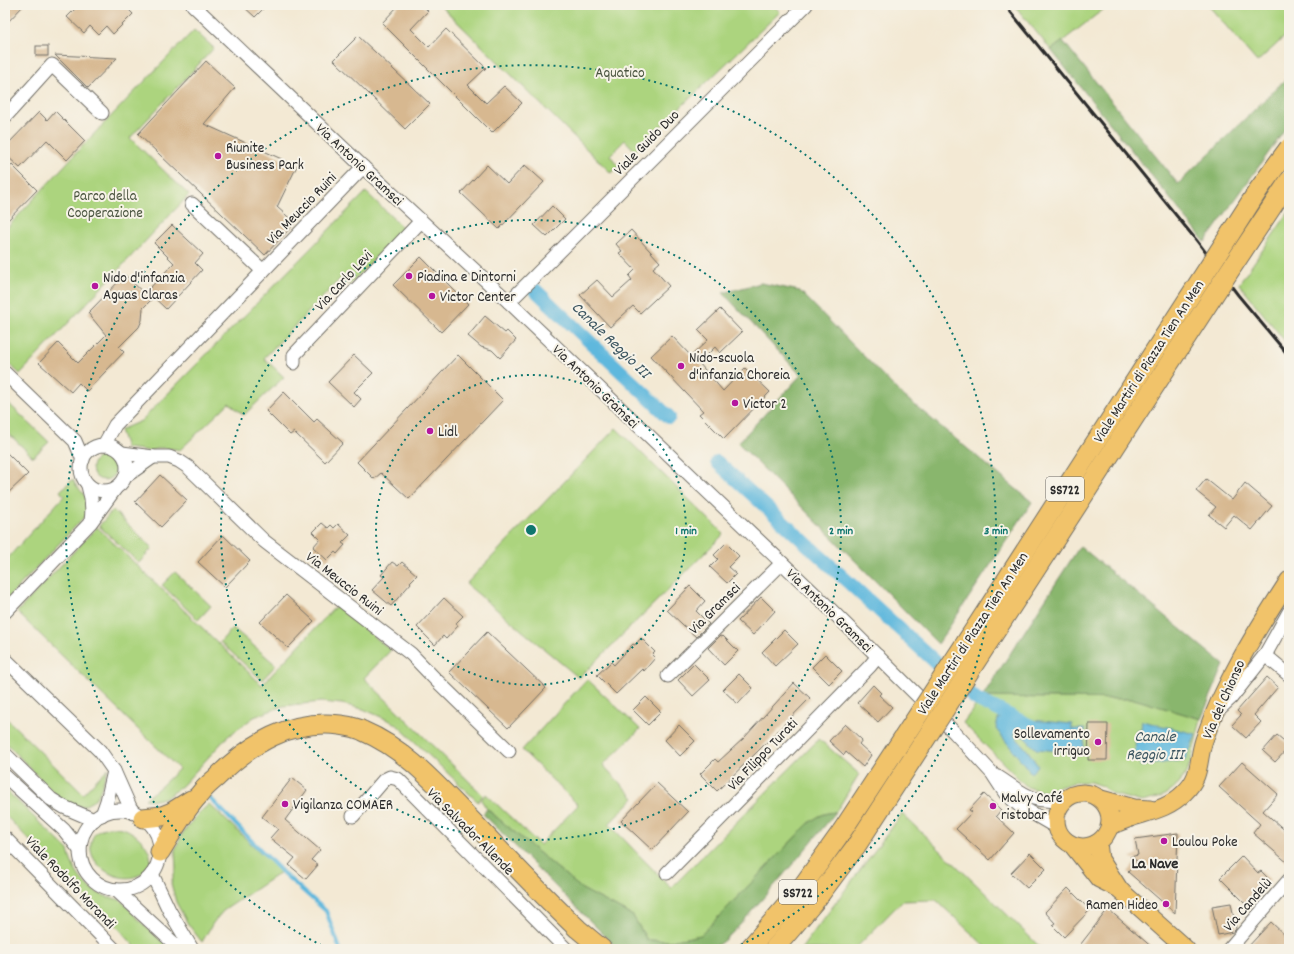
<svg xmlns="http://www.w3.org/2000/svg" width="1294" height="954" font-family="Dekko,sans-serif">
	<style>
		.green { fill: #acd47e; stroke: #6c8054 }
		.forest { fill: #89b66d; stroke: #5a704c }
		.water { fill: #5fb8dd; stroke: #457284 }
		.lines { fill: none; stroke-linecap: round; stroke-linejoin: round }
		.stream { stroke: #5fb8dd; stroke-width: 4 }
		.canal { stroke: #5fb8dd; stroke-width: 14 }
		.building { fill: #d7b890 }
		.minor-casing { stroke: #716e66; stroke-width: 15 }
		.major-casing { stroke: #716e66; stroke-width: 19 }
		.highway-casing { stroke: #716e66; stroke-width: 21 }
		.minor { stroke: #fff; stroke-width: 13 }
		.major { stroke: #f1c36a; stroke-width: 17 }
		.highway { stroke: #f1c36a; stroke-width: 19 }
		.rail { stroke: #2b2b2b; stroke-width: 3 }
		.highway-bridge-casing { stroke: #716e66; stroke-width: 21; stroke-linecap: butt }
		.highway-bridge { stroke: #f1c36a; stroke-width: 19 }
		.ring { fill: none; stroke: #0f766e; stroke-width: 2; stroke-dasharray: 2 4 }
		.poi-dot { fill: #b5179e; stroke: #f7f3e8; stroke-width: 1.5 }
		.labels { text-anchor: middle; stroke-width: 4; stroke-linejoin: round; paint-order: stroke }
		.shield { fill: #f7f3e8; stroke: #686764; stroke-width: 1 }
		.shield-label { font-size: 14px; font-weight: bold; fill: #2b2b2b }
		.park-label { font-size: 15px; fill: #4b5540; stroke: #f7f3e8 }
		.street-label { font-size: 15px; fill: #2b2b2b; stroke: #f7f3e8 }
		.poi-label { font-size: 15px; fill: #2b2b2b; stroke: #f7f3e8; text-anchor: start }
		.water-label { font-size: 16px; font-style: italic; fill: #3b5560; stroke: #f7f3e8 }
		.neighbourhood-label { font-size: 16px; font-weight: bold; fill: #2b2b2b; stroke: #f7f3e8 }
		.centre { fill: #0f766e; stroke: #f7f3e8; stroke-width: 2 }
		.ring-label { font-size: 12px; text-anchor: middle; font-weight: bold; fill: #0f766e; stroke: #f7f3e8; stroke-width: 4; stroke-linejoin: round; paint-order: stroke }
	</style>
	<rect width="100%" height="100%" fill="#f7f3e8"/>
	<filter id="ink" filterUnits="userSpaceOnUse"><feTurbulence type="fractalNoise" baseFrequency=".025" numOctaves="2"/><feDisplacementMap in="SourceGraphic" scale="8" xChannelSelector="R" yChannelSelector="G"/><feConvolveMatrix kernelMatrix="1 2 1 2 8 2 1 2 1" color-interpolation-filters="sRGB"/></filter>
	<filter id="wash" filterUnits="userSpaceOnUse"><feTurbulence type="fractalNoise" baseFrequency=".012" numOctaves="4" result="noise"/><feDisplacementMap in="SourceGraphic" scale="16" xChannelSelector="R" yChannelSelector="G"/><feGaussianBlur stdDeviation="0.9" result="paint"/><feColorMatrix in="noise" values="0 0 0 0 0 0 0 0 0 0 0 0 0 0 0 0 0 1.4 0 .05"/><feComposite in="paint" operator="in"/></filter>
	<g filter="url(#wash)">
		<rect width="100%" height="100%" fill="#f3e9d4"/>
		<g class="green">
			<polygon points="440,5 773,5 780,12 635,151 625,140 610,155 619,167 611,173"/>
			<polygon points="1014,5 1109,5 1051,50"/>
			<polygon points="1208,5 1289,5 1289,33 1257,62"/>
			<polygon points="194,30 214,48 130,138 189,195 20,374 5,360 5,230 90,138"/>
			<polygon points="366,192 404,229 349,285 341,278 264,358 284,377 244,415 229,403 180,450 175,449 161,448 150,451 126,448 120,430 141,421"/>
			<polygon points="1289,212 1289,346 1239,284"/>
			<polygon points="5,400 49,442 33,457 5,430"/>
			<polygon points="616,428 724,534 579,678 466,584"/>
			<circle cx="104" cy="468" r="12"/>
			<polygon points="73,479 75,484 87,498 88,513 5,601 5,561 64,496 60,491"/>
			<polygon points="113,510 152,548 139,563 99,526"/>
			<polygon points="97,527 262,685 336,606 391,650 364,678 483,795 478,802 395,723 363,709 342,704 321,702 283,706 254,717 227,737 182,786 167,797 156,800 145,799 161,786 179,769 17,612"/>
			<polygon points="175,572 211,606 198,620 162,585"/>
			<polygon points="233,628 276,665 262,680 220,642"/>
			<path d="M587 679 640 729 603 765 634 798 609 824 671 888 819 739 859 774 836 812C823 813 816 817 807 825L701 935 671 941 647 940 633 916 582 889 487 809 481 800 486 794 540 845 578 805 522 750Z"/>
			<polygon points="982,697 1134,699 1201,719 1191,761 1185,775 1174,789 1161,797 1142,802 1112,794 1102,786 1090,782 1075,782 1044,792 1027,787 963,723"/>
			<polygon points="5,717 83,794 108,768 99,794 93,801 84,806 73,806 65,802 55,794 5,742"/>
			<path d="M5 789 68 850C72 870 85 889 105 896 109 898 116 898 120 900 126 904 135 917 141 922 150 932 161 940 171 949H137L113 922 80 892 5 815Z"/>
			<polygon points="209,804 281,872 223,911 213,923 202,942 188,924 176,902 171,883 176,869 175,850 182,834 197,815"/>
			<polygon points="902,814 979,887 1042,949 988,949 936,900 902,901 855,949 801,949"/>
			<path d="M108 827C116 827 124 827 131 832 148 842 162 866 137 876 118 884 87 865 91 843 92 838 94 833 99 830 101 829 105 828 108 827Z"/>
		</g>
		<g class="forest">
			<polygon points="1063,41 1178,184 1289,76 1289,124 1205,242 1051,50"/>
			<polygon points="761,283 800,291 899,392 1032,502 938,644 738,443 801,375 723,293"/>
			<polygon points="1080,546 1224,665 1201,719 1134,699 982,697"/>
			<path d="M487 809 582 889 633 916 647 940 671 941 701 935 807 825C816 817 823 813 836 812 810 844 784 875 757 905 743 921 730 939 711 949H621L616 947 483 814Z"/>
		</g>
		<g class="water">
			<polygon points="1002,718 1018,725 1014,735 1028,751 1038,766 1031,773 996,729 998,719"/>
			<polygon points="1031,720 1072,724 1072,729 1085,729 1083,753 1036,749 1022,735 1026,723 1029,724"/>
			<polygon points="1142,721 1196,734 1190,750 1188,751 1186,760 1140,766 1140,758 1135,758 1136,730 1141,729"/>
		</g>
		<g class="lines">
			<polyline class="stream" points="211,799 284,874 326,911 340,949"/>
			<g class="canal">
				<polyline points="530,285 669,417"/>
				<polyline points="717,462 976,699 1037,729 1043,729"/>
			</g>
		</g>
		<g id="blocks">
			<g class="building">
				<polygon points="5,5 24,5 5,25"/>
				<polygon points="79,5 124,5 133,14 113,34 106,26 98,34 90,26 84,33 67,17"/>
				<polygon points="242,5 267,5 255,17"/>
				<polygon points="399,5 422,5 428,11 411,29 429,47 446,29 486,68 468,85 486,103 504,86 522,103 492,133 382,23"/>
				<polygon points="358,36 430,104 405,129 334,60"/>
				<rect x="36" y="46" width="12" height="10"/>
				<polygon points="55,55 117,58 88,88"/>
				<polygon points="206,61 235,88 204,124 297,166 277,207 295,223 265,255 138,134"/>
				<polygon points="55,111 85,141 67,160 47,140 20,168 5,154 5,147 39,112 47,120"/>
				<polygon points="12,165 37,190 5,223 5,172"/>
				<polygon points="487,165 507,184 525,165 544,182 499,229 461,193"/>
				<polygon points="552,206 565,219 547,237 534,225"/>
				<polygon points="172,225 203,254 195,263 202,270 166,309 147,291 174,263 154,243"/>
				<polygon points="631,230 660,262 653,268 669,286 640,313 633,306 610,327 580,295 597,280 613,297 632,280 629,276 635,270 619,253 622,251 616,244"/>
				<polygon points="421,257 468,304 441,332 393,285"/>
				<polygon points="125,275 151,300 143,308 142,320 139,327 119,347 124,352 87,391 79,383 71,392 39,363 58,343 78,363 106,335 88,313"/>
				<polygon points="720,309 742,332 720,353 715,347 699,363 723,391 745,368 770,392 724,439 699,414 703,411 651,356 672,336 691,356 708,340 698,330"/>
				<polygon points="485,316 505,333 507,331 516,340 500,358 492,350 481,347 468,336"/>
				<polygon points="354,355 373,373 354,392 361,399 354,407 328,382"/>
				<polygon points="458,355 503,400 409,499 381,473 374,479 357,462"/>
				<polygon points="284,392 314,422 317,419 343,443 325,462 294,432 290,435 266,411"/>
				<polygon points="5,451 28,474 5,496"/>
				<polygon points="160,475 187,500 161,527 135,502"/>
				<polygon points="1206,479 1232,500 1245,483 1272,506 1252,530 1234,515 1224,527 1209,515 1216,507 1196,491"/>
				<polygon points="322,523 328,528 331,525 334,528 338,524 350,535 342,543 345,545 337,554 335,552 327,560 313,547 320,539 313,532"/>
				<polygon points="223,535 250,561 225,587 198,562"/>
				<polygon points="726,543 739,556 728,567 736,574 727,583 710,567 718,559 714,555"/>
				<polygon points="392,562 398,566 402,562 417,575 410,582 411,583 391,606 372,590 384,577 381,575"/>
				<polygon points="690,586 705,601 696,611 709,624 696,637 667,610"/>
				<polygon points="286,595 314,621 288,648 260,622"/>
				<polygon points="761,597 775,611 753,635 738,621"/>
				<polygon points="444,598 463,616 456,623 458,626 446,639 443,636 435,645 417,627"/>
				<polygon points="784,630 798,644 775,666 762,652"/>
				<polygon points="487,632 546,688 508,728 449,672"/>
				<polygon points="720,636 722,637 723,636 738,651 724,665 708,648"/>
				<polygon points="641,638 655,652 652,655 655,658 644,671 642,669 616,694 597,675 611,662 614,665 633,644 635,645"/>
				<polygon points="825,654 842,671 829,684 812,667"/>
				<polygon points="694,664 710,680 693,696 678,680"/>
				<polygon points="739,674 753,688 738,704 723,690"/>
				<polygon points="1267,677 1278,687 1254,715 1261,722 1246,738 1232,725 1241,715 1237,711"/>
				<polygon points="794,683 810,698 760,749 717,791 700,774 715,759 718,762 744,738"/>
				<polygon points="873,685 881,693 879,695 892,707 878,722 857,703"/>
				<polygon points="646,697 661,712 648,725 633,710"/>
				<polygon points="845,724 862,740 859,744 871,755 863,767 846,752 844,755 829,741"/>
				<polygon points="1089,724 1108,724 1107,760 1088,760"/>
				<polygon points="679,725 695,741 680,756 665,740"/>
				<polygon points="1277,735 1289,745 1289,747 1275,762 1263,751"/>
				<polygon points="1242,762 1278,794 1263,811 1289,834 1289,864 1253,833 1260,824 1219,787"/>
				<polygon points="292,778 307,790 285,820 320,850 311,860 318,865 306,879 289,865 295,858 270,838 278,829 262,817"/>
				<polygon points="657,783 688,812 652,850 621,821"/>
				<polygon points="984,794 1001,810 996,816 1014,833 990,860 956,829 972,812 969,810"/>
				<polygon points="1178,833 1175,913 1128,872 1137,861 1130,857 1138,855 1135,839"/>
				<polygon points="1030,853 1046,869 1027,888 1011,873"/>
				<polygon points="1242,856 1258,873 1261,871 1270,880 1246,904 1220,878"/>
				<polygon points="1068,888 1090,910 1064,937 1052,925 1055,923 1045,912"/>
				<polygon points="1231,903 1236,929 1233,932 1218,935 1212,906"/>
				<polygon points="1108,909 1154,949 1077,949"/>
				<polygon points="1271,922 1289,939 1289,949 1246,949"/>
			</g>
		</g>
	</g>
	<g filter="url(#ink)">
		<use href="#blocks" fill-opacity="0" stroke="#716e66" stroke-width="1"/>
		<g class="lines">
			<g class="minor-casing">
				<g id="minor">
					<polyline points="193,5 363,167 509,302 823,602 955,733 992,773 1005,793 1020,806 1056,827"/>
					<polyline points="5,117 52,65 102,113"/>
					<polyline points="192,204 263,271"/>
					<polyline points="509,302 806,5"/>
					<polyline points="294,363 294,355 421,221"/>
					<polyline points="5,373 75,441 83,460"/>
					<circle cx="104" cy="468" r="23"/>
					<polyline points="104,445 115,425 363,167"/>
					<polyline points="122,453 153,457 169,457 179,461 188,467 264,541 411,654 435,679 509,751"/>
					<polyline points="126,476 153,457"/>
					<path d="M88 486C92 498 93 508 91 521"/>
					<polyline points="5,612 91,522 115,489"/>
					<polyline points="1265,655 1289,675"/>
					<polyline points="5,659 100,751 114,771 130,807 134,813"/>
					<polyline points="668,676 782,563"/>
					<polyline points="1217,711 1231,698 1265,655 1289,612"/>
					<polyline points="5,754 51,799 64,807 94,820"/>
					<polyline points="5,776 64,830 80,850"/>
					<path d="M998 777C1023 793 1032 805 1065 799"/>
					<circle cx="120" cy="850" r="40"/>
					<polyline points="102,815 107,801 114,771"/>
					<polyline points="353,816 384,780 390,777 398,779 566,949"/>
					<polyline points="5,838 114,949"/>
					<polyline points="667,873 870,666 878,656"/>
					<polyline points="152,874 169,910 192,949"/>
					<polyline points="116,890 180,949"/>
					<polyline points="1229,949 1289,880"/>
				</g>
			</g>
			<g class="major-casing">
				<g id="major">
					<circle cx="1083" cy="820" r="27"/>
					<polyline points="1101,799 1134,808 1150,809"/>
					<path d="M1110 826C1117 823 1125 820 1133 817 1152 811 1169 808 1184 793 1202 776 1197 761 1204 740 1224 682 1256 631 1289 580"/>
					<polyline points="1098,843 1100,859 1120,890 1186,949"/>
					<polyline points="1073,846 1099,879 1115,887"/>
				</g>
			</g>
			<g class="highway-casing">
				<g id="highway">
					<polyline points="143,818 162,816 172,812 191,800"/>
					<path d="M160 852C172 833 183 812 199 795 204 788 210 783 216 778 250 744 290 719 340 725 347 726 356 727 363 731 408 750 440 789 474 823 508 859 542 895 578 929L602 949"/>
					<polyline points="749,949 799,891 842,831"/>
					<polyline points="774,949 815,901 856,846"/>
				</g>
			</g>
			<use href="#minor" class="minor"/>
			<use href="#major" class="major"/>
			<use href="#highway" class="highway"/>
			<polyline class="rail" points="1005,5 1197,241 1238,295 1289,356"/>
			<g class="highway-bridge-casing">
				<g id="highway-bridge">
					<polyline points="842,831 978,624 1227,239 1259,189 1289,148"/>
					<polyline points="856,846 1228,273 1289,181"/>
				</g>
			</g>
			<use href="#highway-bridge" class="highway-bridge"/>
		</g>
	</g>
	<g class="ring">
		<circle cx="531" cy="530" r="155"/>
		<circle cx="531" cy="530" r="310"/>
		<path d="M327 948A465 465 0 1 1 735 948"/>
	</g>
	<g class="poi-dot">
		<circle cx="218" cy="156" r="4"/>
		<circle cx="409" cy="276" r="4"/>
		<circle cx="95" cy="286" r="4"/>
		<circle cx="432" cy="296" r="4"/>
		<circle cx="681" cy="366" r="4"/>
		<circle cx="735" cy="403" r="4"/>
		<circle cx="430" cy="431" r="4"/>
		<circle cx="1098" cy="742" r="4"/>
		<circle cx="285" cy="804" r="4"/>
		<circle cx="993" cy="806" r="4"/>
		<circle cx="1164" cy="841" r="4"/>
		<circle cx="1166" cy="904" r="4"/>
	</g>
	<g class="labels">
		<g class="shield">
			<rect x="1046" y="477" width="38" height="24" rx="3"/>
			<rect x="779" y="880" width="38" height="24" rx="3"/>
		</g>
		<g class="shield-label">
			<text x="1065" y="494">SS722</text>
			<text x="798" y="897">SS722</text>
		</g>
		<g class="park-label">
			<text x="620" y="77">Aquatico</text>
			<text x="105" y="200">Parco della<tspan x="105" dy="17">Cooperazione</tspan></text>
		</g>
		<g class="street-label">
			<text transform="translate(646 142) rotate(-45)" y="5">Viale Guido Duo</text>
			<text transform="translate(360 164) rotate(43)" y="5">Via Antonio Gramsci</text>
			<text transform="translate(301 208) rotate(-46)" y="5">Via Meuccio Ruini</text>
			<text transform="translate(343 280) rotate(-47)" y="5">Via Carlo Levi</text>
			<text transform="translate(1148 361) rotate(-57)" y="5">Viale Martiri di Piazza Tien An Men</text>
			<text transform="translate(596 386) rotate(44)" y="5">Via Antonio Gramsci</text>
			<text transform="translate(345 583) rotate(38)" y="5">Via Meuccio Ruini</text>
			<text transform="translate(714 608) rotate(-45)" y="5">Via Gramsci</text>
			<text transform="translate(830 610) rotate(44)" y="5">Via Antonio Gramsci</text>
			<text transform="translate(972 633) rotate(-57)" y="5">Viale Martiri di Piazza Tien An Men</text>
			<text transform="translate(1223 699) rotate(-66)" y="5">Via del Chionso</text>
			<text transform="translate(762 754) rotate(-46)" y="5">Via Filippo Turati</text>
			<text transform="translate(471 831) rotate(45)" y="5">Via Salvador Allende</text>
			<text transform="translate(71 882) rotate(46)" y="5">Viale Rodolfo Morandi</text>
			<text transform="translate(1247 904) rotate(-49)" y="5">Via Candelù</text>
		</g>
		<g class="poi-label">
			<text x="226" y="152">Riunite<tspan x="226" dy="17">Business Park</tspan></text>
			<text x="417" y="281">Piadina e Dintorni</text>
			<text x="103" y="282">Nido d'infanzia<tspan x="103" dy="17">Aguas Claras</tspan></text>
			<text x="440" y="301">Victor Center</text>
			<text x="689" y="362">Nido-scuola<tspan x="689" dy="17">d'infanzia Choreia</tspan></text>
			<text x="743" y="408">Victor 2</text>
			<text x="438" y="436">Lidl</text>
			<text x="1090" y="738" text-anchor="end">Sollevamento<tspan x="1090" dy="17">irriguo</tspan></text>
			<text x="1001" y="802">Malvy Café<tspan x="1001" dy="17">ristobar</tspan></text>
			<text x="293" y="809">Vigilanza COMAER</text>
			<text x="1172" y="846">Loulou Poke</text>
			<text x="1158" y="909" text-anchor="end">Ramen Hideo</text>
		</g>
		<g class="water-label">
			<text transform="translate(612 339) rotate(44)" y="6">Canale Reggio III</text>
			<text x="1155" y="741">Canale<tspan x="1155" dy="18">Reggio III</tspan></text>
		</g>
		<g class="neighbourhood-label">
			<text x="1155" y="868">La Nave</text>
		</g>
	</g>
	<circle cx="531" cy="530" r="6" class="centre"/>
	<g class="ring-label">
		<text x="686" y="534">1 min</text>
		<text x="841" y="534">2 min</text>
		<text x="996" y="534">3 min</text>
	</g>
	<rect width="1294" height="954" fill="none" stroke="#f7f3e8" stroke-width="20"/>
</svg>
